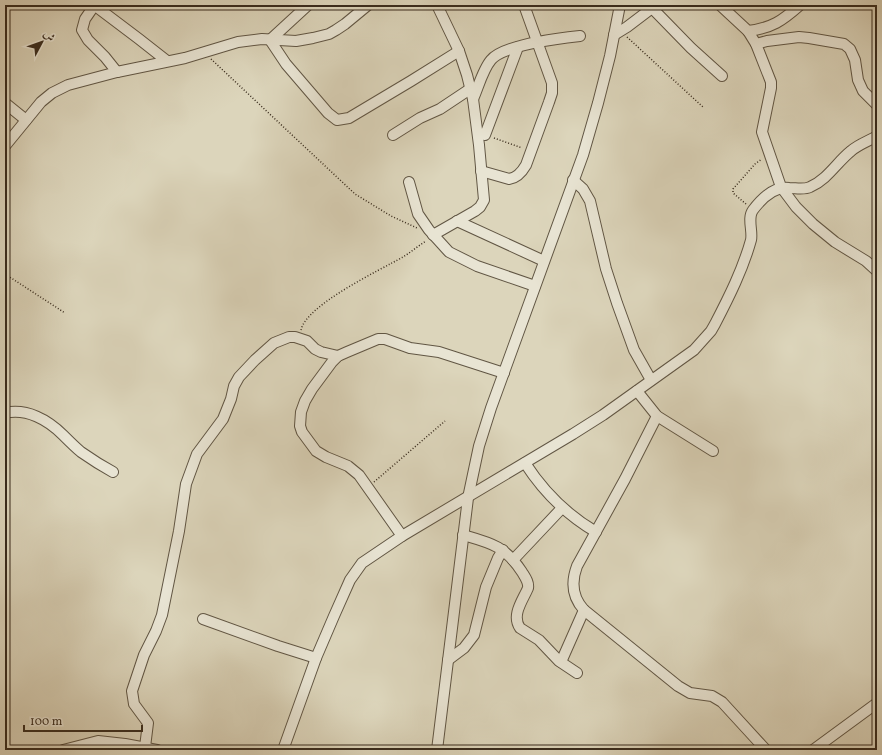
<svg xmlns="http://www.w3.org/2000/svg" width="882" height="755" font-family="Vollkorn,Amiri,serif">
	<style>
		.lines { fill: none; stroke-linecap: round; stroke-linejoin: round }
		.minor-casing { stroke: #615644; stroke-width: 12 }
		.path { stroke: #382b1d; stroke-width: 1.5; stroke-dasharray: 1 2; stroke-linecap: butt }
		.minor { stroke: #e8e4d3; stroke-width: 10 }
	</style>
	<rect width="100%" height="100%" fill="#dcd5bb"/>
	<filter id="stains"><feTurbulence type="fractalNoise" baseFrequency=".005" numOctaves="4"/><feColorMatrix values="0 0 0 0 .2 0 0 0 0 .09 0 0 0 0 .02 0 0 0 .5 -.17"/></filter>
	<radialGradient id="worn" r=".72"><stop offset=".6" stop-color="#630" stop-opacity="0"/><stop offset="1" stop-color="#630" stop-opacity=".3"/></radialGradient>
	<g class="lines">
		<g class="minor-casing">
			<g id="minor">
				<polyline points="94,5 139,39 167,61"/>
				<polyline points="308,5 270,40 286,64 328,113 337,120 349,118 411,81 459,51"/>
				<path d="M720 5 748 31C772 28 782 21 800 5"/>
				<polyline points="876,5 877,5"/>
				<polyline points="94,6 85,19 82,30 88,40 105,57 117,72"/>
				<polyline points="652,8 691,48 722,76"/>
				<polyline points="748,31 756,44 771,82 771,88 762,132 781,187 796,207 813,224 835,242 866,261 877,271"/>
				<polyline points="614,35 627,27 656,5"/>
				<polyline points="756,44 767,41 799,37 809,38 844,44 850,49 855,60 858,80 863,91 877,105"/>
				<path d="M473 99C478 88 483 69 491 60 503 45 561 38 580 36"/>
				<polyline points="5,103 26,120"/>
				<polyline points="393,135 420,118 440,109 470,89"/>
				<polyline points="485,135 518,47"/>
				<polyline points="5,146 41,102 52,93 68,85 117,72 185,58 238,42 262,39 296,41 313,38 329,34 336,30 345,24 368,5"/>
				<path d="M481 171 509 179C517 178 522 172 526 165L549 102 552 93V83L524 5"/>
				<polyline points="573,180 583,189 590,201 606,269 617,303 634,350 651,380"/>
				<polyline points="409,182 418,214 429,230 449,252 477,266 535,286"/>
				<polyline points="457,221 544,261"/>
				<polyline points="433,235 475,211 480,207 484,200 479,145 473,99 467,75 459,51 437,5"/>
				<polyline points="637,391 657,416 713,451"/>
				<path d="M5 413C27 408 48 420 63 435 69 441 75 447 81 452 91 459 102 466 113 472"/>
				<path d="M657 416 625 479 577 566C571 582 572 597 584 610L678 686 690 693 712 696 722 702 766 750"/>
				<path d="M525 463C543 491 567 515 596 532"/>
				<path d="M463 535C491 543 505 546 522 572 525 577 529 582 528 588 523 600 511 615 520 628L539 640 559 661 577 673"/>
				<polyline points="402,536 359,475 348,466 326,457 316,451 302,432 300,426 301,412 305,401 312,389 332,362 338,356 347,352 378,339 385,339 410,348 439,352 504,373"/>
				<polyline points="513,560 562,508"/>
				<polyline points="203,619 278,646 316,658"/>
				<polyline points="448,660 464,648 474,635 486,587 498,558 503,550"/>
				<polyline points="561,662 584,610"/>
				<polyline points="145,747 148,723 134,704 132,691 144,655 156,631 162,615 179,531 186,484 197,454 223,419 231,399 234,386 239,377 255,360 274,343 289,337 295,337 307,341 315,349 321,352 338,356"/>
				<polyline points="63,750 98,741 125,744 157,750"/>
				<path d="M283 750 316 658 334 616 350 580 362 563 402 536 573 434 603 415 694 350 711 331 715 324C729 297 743 269 751 240 753 231 747 218 753 210 762 198 774 186 789 188 796 188 804 190 810 187 828 179 837 162 851 151 859 144 869 141 877 136"/>
				<polyline points="437,750 468,498 479,446 491,408 583,155 598,103 610,56 620,5"/>
				<polyline points="813,750 877,703"/>
			</g>
		</g>
		<g class="path">
			<polyline points="627,37 704,108"/>
			<polyline points="211,59 355,194 391,216 417,228"/>
			<polyline points="494,138 522,148"/>
			<polyline points="746,204 733,193 733,189 755,164 762,159"/>
			<polyline points="5,274 65,313"/>
			<path d="M301 330C306 305 380 270 403 257 411 252 418 246 426 241"/>
			<polyline points="374,482 445,421"/>
		</g>
		<use href="#minor" class="minor"/>
	</g>
	<rect width="882" height="755" fill="none" stroke="#dcd5bb" stroke-width="20"/>
	<rect x="6" y="6" width="870" height="743" fill="none" stroke="#382b1d" stroke-width="2"/>
	<rect x="10" y="10" width="862" height="735" fill="none" stroke="#382b1d"/>
	<g transform="translate(42 42) rotate(49)" stroke="#e8e4d3" stroke-width="3" paint-order="stroke">
	<path d="M0-3L7 15L0 10L-7 15Z" fill="#382b1d"/>
	<text y="-6" font-size="11" font-weight="bold" text-anchor="middle" fill="#382b1d">ش</text>
	</g>
	<path d="M24 725v6h118v-6" fill="none" stroke="#382b1d" stroke-width="2"/>
	<text x="30" y="725" font-size="12" fill="#382b1d" stroke="#e8e4d3" stroke-width="3" paint-order="stroke">100 m</text>
	<rect width="100%" height="100%" filter="url(#stains)"/>
	<rect width="100%" height="100%" fill="url(#worn)"/>
</svg>
